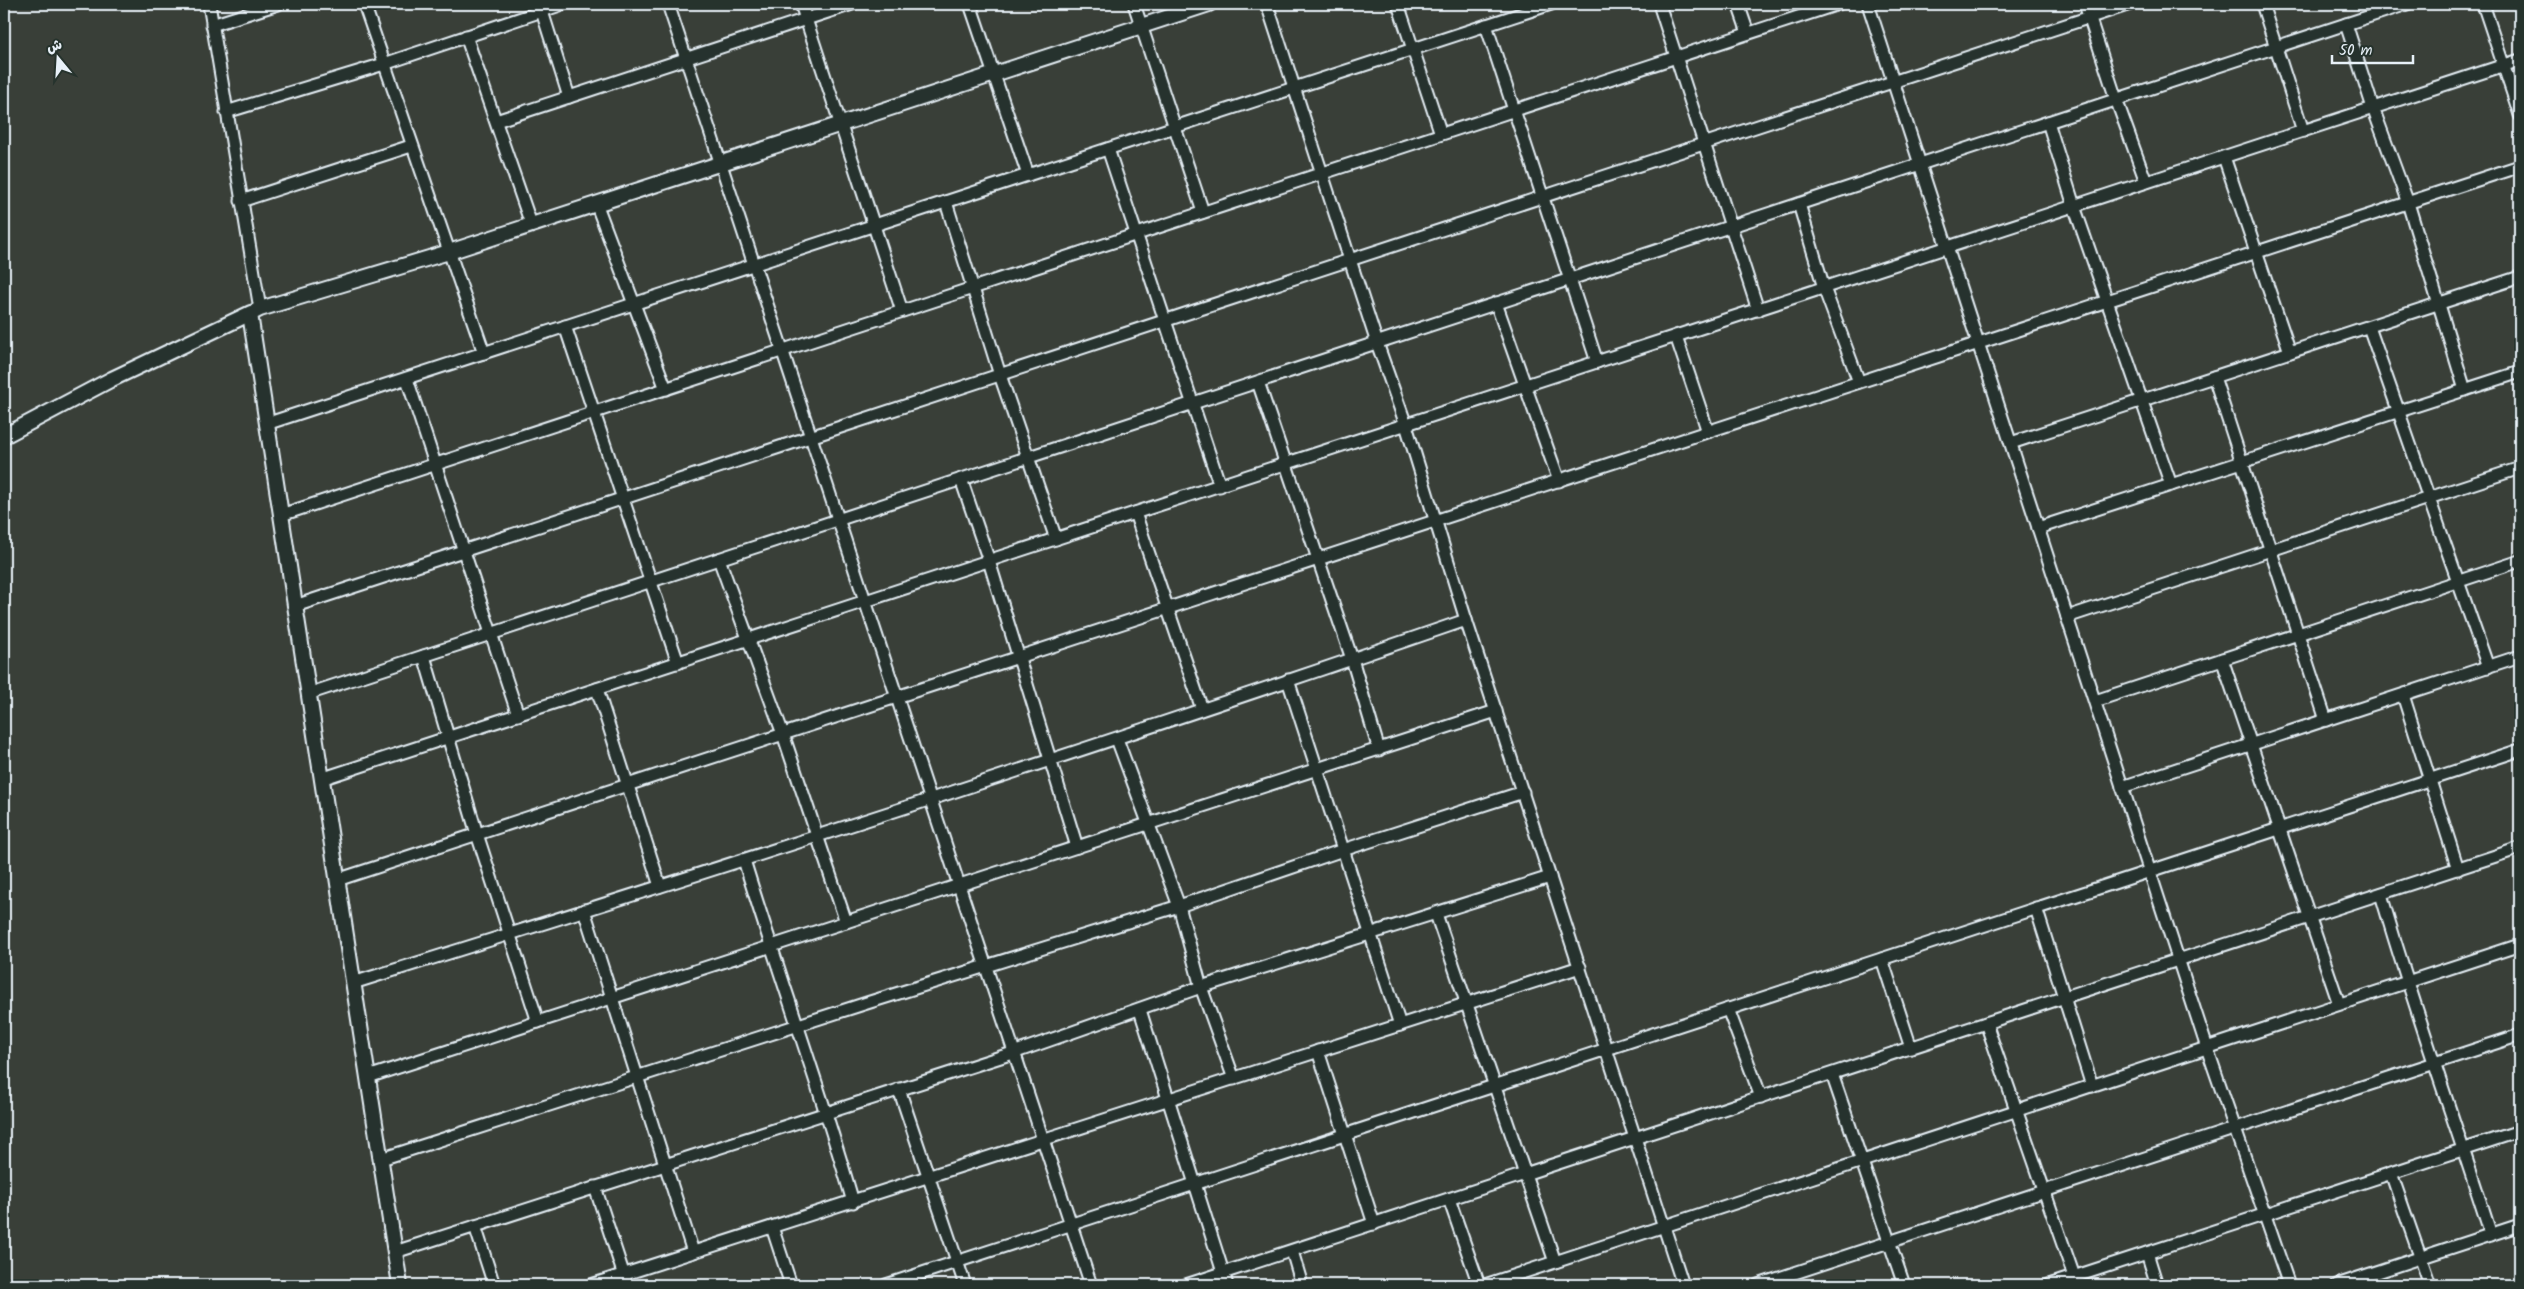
<svg xmlns="http://www.w3.org/2000/svg" width="2524" height="1289" font-family="Kalam,'Playpen Sans Arabic',sans-serif">
	<style>
		.lines { fill: none; stroke-linecap: round; stroke-linejoin: round }
		.minor-casing { stroke: #e8f1f8; stroke-width: 15 }
		.tertiary-casing { stroke: #e8f1f8; stroke-width: 18 }
		.minor { stroke: #26332d; stroke-width: 11 }
		.tertiary { stroke: #26332d; stroke-width: 14 }
	</style>
	<rect width="100%" height="100%" fill="#393f38"/>
	<filter id="ink" filterUnits="userSpaceOnUse"><feTurbulence type="fractalNoise" baseFrequency=".02" numOctaves="2"/><feDisplacementMap in="SourceGraphic" scale="10" xChannelSelector="R" yChannelSelector="G"/><feConvolveMatrix kernelMatrix="1 2 1 2 8 2 1 2 1" color-interpolation-filters="sRGB"/></filter>
	<g filter="url(#ink)">
		<g class="lines">
			<g class="minor-casing">
				<g id="minor">
					<polyline points="209,4 260,309"/>
					<polyline points="364,4 484,353"/>
					<polyline points="668,4 1091,1285"/>
					<polyline points="801,4 902,311"/>
					<polyline points="970,4 1028,175"/>
					<polyline points="1134,4 1203,212"/>
					<polyline points="1267,4 1377,343 1406,425 1466,620 1683,1285"/>
					<polyline points="1398,4 1441,134"/>
					<polyline points="1659,4 1758,310"/>
					<polyline points="1738,4 1748,33"/>
					<polyline points="1868,4 2207,1048 2289,1285"/>
					<polyline points="2085,4 2116,99 2146,182"/>
					<polyline points="2262,4 2303,131"/>
					<polyline points="2483,4 2520,115"/>
					<polyline points="540,5 569,97"/>
					<polyline points="2346,24 2373,108 2408,203 2465,390"/>
					<polyline points="212,25 278,4"/>
					<polyline points="1486,25 1597,362"/>
					<polyline points="466,36 531,224"/>
					<polyline points="226,112 384,64 563,4"/>
					<polyline points="496,121 852,4"/>
					<polyline points="2048,122 2074,206 2171,485"/>
					<polyline points="1108,149 1220,486"/>
					<polyline points="2224,157 2290,352"/>
					<polyline points="241,201 411,146"/>
					<polyline points="946,202 1000,375 1056,539"/>
					<polyline points="596,203 666,389"/>
					<polyline points="1799,204 1824,288 1859,382"/>
					<polyline points="1496,303 1559,481"/>
					<polyline points="565,326 678,663"/>
					<polyline points="2369,327 2488,667"/>
					<polyline points="1676,336 1708,432"/>
					<polyline points="2214,377 2326,720"/>
					<polyline points="407,379 518,715"/>
					<polyline points="1258,382 1352,659 1379,750"/>
					<polyline points="266,424 1551,4"/>
					<polyline points="2011,443 2520,277"/>
					<polyline points="961,479 989,561 1077,847"/>
					<polyline points="1135,513 1202,709"/>
					<polyline points="281,515 1838,4"/>
					<polyline points="2038,528 2520,372"/>
					<polyline points="719,559 783,734 846,922"/>
					<polyline points="295,606 2130,4"/>
					<polyline points="2067,617 2520,468"/>
					<polyline points="424,656 477,834 538,1022"/>
					<polyline points="2222,659 2339,1004"/>
					<polyline points="1288,680 1400,1025"/>
					<polyline points="597,689 660,886"/>
					<polyline points="308,694 2407,4"/>
					<polyline points="2403,695 2458,869"/>
					<polyline points="2095,701 2520,561"/>
					<polyline points="1117,739 1179,906 1201,987 1234,1079"/>
					<polyline points="321,779 2520,60"/>
					<polyline points="2122,787 2520,656"/>
					<path d="M744 860C779 975 820 1087 853 1202"/>
					<polyline points="337,880 2520,166"/>
					<path d="M2381 894C2414 1009 2455 1121 2491 1235"/>
					<polyline points="2036,908 2092,1086"/>
					<polyline points="584,910 693,1252"/>
					<polyline points="1436,914 1555,1262"/>
					<polyline points="1882,959 1911,1048"/>
					<path d="M353 983C726 867 1097 747 1466 620"/>
					<polyline points="1728,1009 1761,1097"/>
					<polyline points="1140,1010 1227,1285"/>
					<polyline points="1986,1023 2077,1285"/>
					<polyline points="1318,1051 1374,1224"/>
					<polyline points="1832,1074 1904,1285"/>
					<polyline points="368,1077 1496,711"/>
					<polyline points="899,1089 965,1285"/>
					<polyline points="381,1159 870,1002 1179,906 1343,850 1523,792"/>
					<polyline points="2391,1173 2430,1285"/>
					<polyline points="595,1187 627,1285"/>
					<polyline points="1449,1199 1479,1285"/>
					<polyline points="475,1226 494,1285"/>
					<polyline points="772,1227 791,1285"/>
					<polyline points="1292,1251 1302,1285"/>
					<polyline points="395,1252 1016,1052 1201,987 1550,877"/>
					<polyline points="2147,1253 2157,1285"/>
					<polyline points="591,1285 1580,967"/>
					<polyline points="886,1285 2520,750"/>
					<polyline points="1186,1285 2520,848"/>
					<polyline points="1485,1285 2520,945"/>
					<polyline points="1758,1285 2520,1035"/>
					<polyline points="2049,1285 2520,1131"/>
					<polyline points="2337,1285 2520,1225"/>
				</g>
			</g>
			<g class="tertiary-casing">
				<g id="tertiary">
					<polyline points="4,436 112,379 251,313"/>
					<polyline points="400,1285 250,314 260,309 449,252 1209,4"/>
				</g>
			</g>
			<use href="#minor" class="minor"/>
			<use href="#tertiary" class="tertiary"/>
		</g>
	</g>
	<rect width="2524" height="1289" fill="none" stroke="#26332d" stroke-width="20"/>
	<rect x="10" y="10" width="2504" height="1269" fill="none" stroke="#e8f1f8" stroke-width="2" filter="url(#ink)"/>
	<g transform="translate(58 58) rotate(342)" stroke="#26332d" stroke-width="4" paint-order="stroke">
	<path d="M0-4L9 19L0 12L-9 19Z" fill="#e8f1f8"/>
	<text y="-8" font-size="14" font-weight="bold" text-anchor="middle" fill="#e8f1f8">ش</text>
	</g>
	<path d="M2332 55v8h81v-8" fill="none" stroke="#e8f1f8" stroke-width="2.5"/>
	<text x="2339" y="55" font-size="15" fill="#e8f1f8" stroke="#26332d" stroke-width="4" paint-order="stroke">50 m</text>
</svg>
